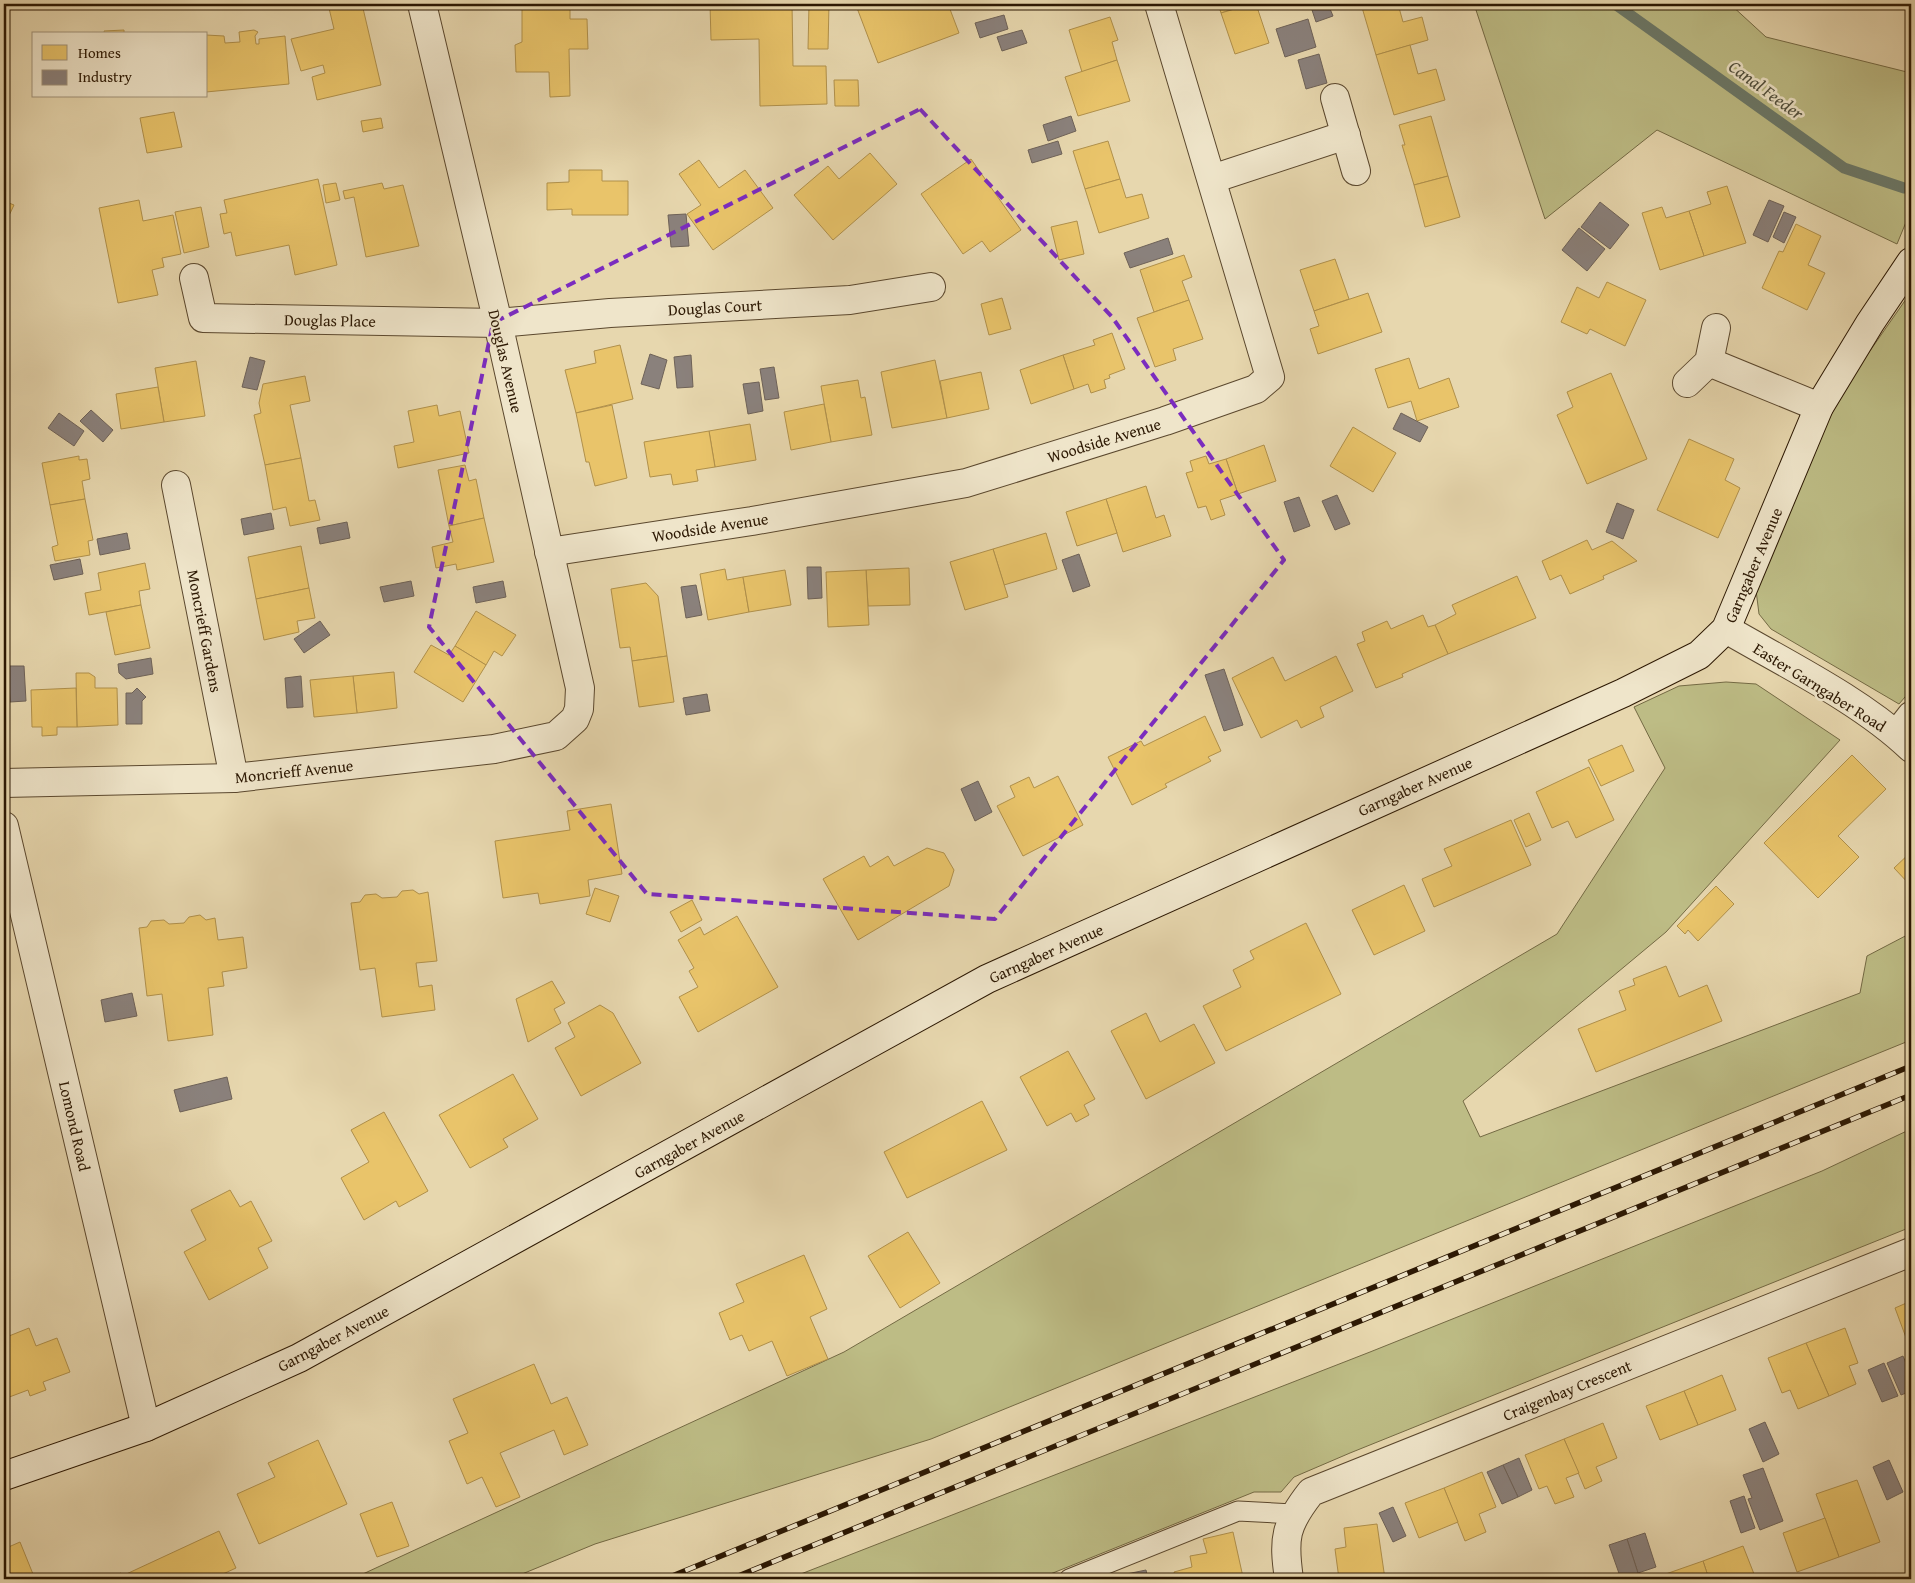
<svg xmlns="http://www.w3.org/2000/svg" width="1915" height="1583" font-family="'Gentium Book Plus',serif">
	<style>
		.green { fill: #bdbc85; stroke: #746a44 }
		.homes { fill: #e9c46a; stroke: #b0904b }
		.industry { fill: #8a817c; stroke: #6e6258 }
		.lines { fill: none; stroke-linecap: round; stroke-linejoin: round }
		.stream { stroke: #6c7969; stroke-width: 11 }
		.lane-casing { stroke: #5b482e; stroke-width: 21 }
		.street-casing { stroke: #5b482e; stroke-width: 30 }
		.secondary-casing { stroke: #2c1803; stroke-width: 30 }
		.lane { stroke: #efe5ca; stroke-width: 19 }
		.street { stroke: #efe5ca; stroke-width: 28 }
		.secondary { stroke: #efe5ca; stroke-width: 28 }
		.rail-casing { stroke: #2c1803; stroke-width: 5.5 }
		.rail { stroke: #efe5ca; stroke-width: 4; stroke-dasharray: 11; stroke-linecap: butt }
		.marked { fill: none; stroke: #7b2cbf; stroke-width: 4; stroke-dasharray: 10 6; stroke-linejoin: round }
		.labels { text-anchor: middle; stroke-width: 5; stroke-linejoin: round; paint-order: stroke }
		.street-label { font-size: 16px; fill: #2c1803; stroke: #efe5ca }
		.water-label { font-size: 18px; font-style: italic; fill: #51503e; stroke: #efe5ca }
	</style>
	<rect width="100%" height="100%" fill="#e7d7ae"/>
	<filter id="stains"><feTurbulence type="fractalNoise" baseFrequency=".004" numOctaves="4"/><feColorMatrix values="0 0 0 0 .2 0 0 0 0 .09 0 0 0 0 .02 0 0 0 .5 -.17"/></filter>
	<radialGradient id="worn" r=".72"><stop offset=".6" stop-color="#630" stop-opacity="0"/><stop offset="1" stop-color="#630" stop-opacity=".3"/></radialGradient>
	<g class="green">
		<polygon points="1474,4 1730,4 1766,37 1911,73 1911,210 1897,244 1657,130 1545,219"/>
		<polygon points="1911,292 1911,690 1899,704 1771,629 1759,614 1756,590 1828,411"/>
		<polygon points="1726,682 1756,684 1840,740 1666,932 1463,1101 1480,1137 1860,993 1867,956 1911,933 1911,1040 931,1439 595,1544 510,1579 352,1579 844,1352 1557,934 1665,768 1634,707 1679,686"/>
		<polygon points="1911,1129 1911,1227 1350,1453 1294,1477 1281,1492 1254,1492 1038,1579 788,1579 1370,1352 1822,1171"/>
	</g>
	<g class="homes">
		<polygon points="328,4 362,4 381,85 317,100 312,77 325,73 323,65 301,71 291,39 334,29"/>
		<polygon points="522,4 570,4 570,19 587,19 588,49 569,49 570,96 550,97 549,72 516,72 515,45 522,42"/>
		<polygon points="710,4 792,4 793,66 826,66 827,104 760,106 759,39 711,40"/>
		<polygon points="809,4 829,4 828,49 808,49"/>
		<polygon points="870,4 948,4 959,33 878,63 857,8"/>
		<polygon points="1218,4 1251,4 1221,13"/>
		<polygon points="1251,4 1256,4 1269,43 1235,54 1221,13"/>
		<polygon points="1361,4 1398,4 1403,22 1422,17 1428,40 1376,55"/>
		<polygon points="1110,17 1118,40 1112,42 1117,60 1082,72 1069,30"/>
		<polygon points="124,30 124,34 105,34 104,31"/>
		<polygon points="254,30 258,32 255,36 256,44 259,44 259,39 285,36 289,84 206,92 206,35 224,36 225,43 240,42 239,32"/>
		<polygon points="1410,45 1418,74 1436,69 1445,100 1394,115 1376,55"/>
		<polygon points="1117,60 1130,101 1078,116 1065,77"/>
		<polygon points="834,80 858,80 859,106 835,106"/>
		<polygon points="4,87 7,87 9,111 4,111"/>
		<polygon points="174,112 182,147 147,153 140,118"/>
		<polygon points="1431,116 1448,176 1414,185 1402,145 1405,145 1399,125"/>
		<polygon points="381,118 383,128 363,132 361,121"/>
		<polygon points="1108,141 1120,179 1085,189 1073,151"/>
		<polygon points="870,153 897,184 833,240 794,195 828,166 839,179"/>
		<polygon points="971,159 1021,230 990,252 982,241 963,254 921,194"/>
		<polygon points="699,160 719,188 745,170 773,208 713,250 687,214 701,205 679,174"/>
		<polygon points="569,170 602,170 602,181 628,181 628,215 572,215 572,209 547,210 547,183 569,182"/>
		<polygon points="1448,176 1460,217 1425,227 1414,185"/>
		<polygon points="318,179 337,265 295,275 289,245 236,256 231,232 224,234 220,214 227,213 224,200"/>
		<polygon points="1120,179 1126,198 1142,194 1149,218 1099,233 1085,189"/>
		<polygon points="336,183 340,200 326,203 323,185"/>
		<polygon points="382,183 384,189 403,185 419,246 366,257 354,197 345,199 343,191"/>
		<polygon points="1727,186 1746,243 1704,256 1689,211 1711,204 1707,192"/>
		<polygon points="139,200 143,221 173,215 181,254 162,258 164,267 152,270 158,295 118,303 99,208"/>
		<polygon points="4,201 14,205 5,224 4,223"/>
		<polygon points="201,207 209,247 184,253 175,212"/>
		<polygon points="1662,207 1666,218 1689,211 1704,256 1660,270 1642,213"/>
		<polygon points="1077,221 1084,254 1059,260 1051,227"/>
		<polygon points="1796,224 1821,236 1808,265 1825,273 1807,310 1762,288 1779,251 1783,252"/>
		<polygon points="1184,255 1192,277 1182,281 1189,300 1154,312 1140,270"/>
		<polygon points="1335,259 1349,299 1314,311 1300,270"/>
		<polygon points="1607,282 1646,300 1625,346 1590,329 1587,334 1561,322 1577,287 1599,298"/>
		<polygon points="1368,293 1382,332 1318,354 1310,329 1319,326 1314,311"/>
		<polygon points="1002,298 1011,329 989,335 981,304"/>
		<polygon points="1189,300 1203,339 1173,349 1176,360 1155,367 1137,318"/>
		<polygon points="1112,333 1125,369 1109,375 1110,378 1104,380 1106,388 1091,393 1088,384 1074,389 1063,355 1095,345 1093,340"/>
		<polygon points="620,345 633,399 576,413 565,370 596,363 594,351"/>
		<polygon points="1063,355 1074,389 1031,404 1020,370"/>
		<polygon points="1409,358 1419,389 1449,378 1459,407 1417,421 1411,401 1388,408 1375,369"/>
		<polygon points="935,360 947,418 892,428 881,372"/>
		<polygon points="196,361 205,416 164,422 155,368"/>
		<polygon points="981,372 989,409 947,418 940,381"/>
		<polygon points="1611,373 1647,459 1587,484 1557,415 1573,407 1567,392"/>
		<polygon points="305,376 310,401 290,405 301,458 265,465 254,415 261,413 259,403 263,384"/>
		<polygon points="858,380 861,398 865,397 872,435 831,442 821,386"/>
		<polygon points="158,387 164,422 121,429 116,394"/>
		<polygon points="824,404 831,442 791,450 784,412"/>
		<polygon points="437,405 439,416 460,411 469,453 398,468 394,446 414,442 408,411"/>
		<polygon points="612,405 627,478 595,486 589,462 586,462 576,413"/>
		<polygon points="750,424 756,460 715,467 709,431"/>
		<polygon points="1353,427 1396,453 1373,492 1330,466"/>
		<polygon points="709,431 715,467 696,470 698,481 673,485 671,474 650,477 644,442"/>
		<polygon points="1689,439 1734,459 1725,480 1740,488 1718,538 1657,510"/>
		<polygon points="1264,445 1276,481 1238,494 1226,459"/>
		<polygon points="79,456 79,460 87,459 90,479 82,481 85,499 50,505 42,463"/>
		<polygon points="1206,456 1209,464 1226,459 1238,494 1220,500 1225,515 1211,520 1206,506 1198,508 1186,473 1193,471 1190,461"/>
		<polygon points="301,458 309,501 315,500 320,520 290,526 286,507 273,510 265,465"/>
		<polygon points="465,465 469,481 476,479 484,518 449,526 438,470"/>
		<polygon points="1146,486 1156,518 1164,515 1171,536 1123,552 1106,499"/>
		<polygon points="85,499 93,540 88,541 90,555 55,561 52,547 58,545 50,505"/>
		<polygon points="1106,499 1117,533 1077,546 1066,512"/>
		<polygon points="484,518 494,562 457,570 456,564 436,568 432,547 453,542 449,526"/>
		<polygon points="1046,533 1057,569 1004,585 993,549"/>
		<polygon points="1587,540 1592,550 1612,541 1637,561 1603,576 1604,579 1570,594 1561,575 1550,580 1542,561"/>
		<polygon points="301,546 309,588 256,599 248,557"/>
		<polygon points="993,549 1008,597 965,610 950,562"/>
		<polygon points="145,563 150,589 139,591 141,605 89,615 85,593 101,590 98,573"/>
		<polygon points="909,568 910,605 868,606 866,570"/>
		<polygon points="725,569 727,580 743,577 749,612 708,620 700,574"/>
		<polygon points="785,570 791,605 749,612 743,577"/>
		<polygon points="866,570 869,625 828,627 826,572"/>
		<polygon points="1517,576 1536,618 1448,654 1435,625 1456,614 1452,605"/>
		<polygon points="646,583 658,596 667,656 632,661 630,647 620,648 611,589"/>
		<polygon points="309,588 315,618 297,621 299,632 264,640 256,599"/>
		<polygon points="141,605 150,648 115,655 106,612"/>
		<polygon points="476,611 516,635 502,656 494,651 486,665 455,646"/>
		<polygon points="1423,615 1428,627 1435,625 1448,654 1402,674 1403,677 1376,688 1357,644 1365,641 1362,632 1387,621 1391,629"/>
		<polygon points="431,645 449,655 455,646 486,665 463,702 414,672"/>
		<polygon points="667,656 674,702 639,707 632,661"/>
		<polygon points="1336,656 1353,691 1320,707 1324,717 1301,728 1297,720 1261,738 1232,678 1273,657 1285,681"/>
		<polygon points="394,672 397,708 357,713 353,676"/>
		<polygon points="76,673 89,673 95,677 95,688 117,688 118,725 77,727"/>
		<polygon points="353,676 357,713 314,717 310,680"/>
		<polygon points="76,688 77,727 57,727 57,735 42,736 42,727 32,727 31,690"/>
		<polygon points="1205,716 1221,751 1208,757 1211,761 1165,784 1167,787 1132,805 1108,757 1141,741 1144,746"/>
		<polygon points="1622,745 1634,771 1601,786 1588,760"/>
		<polygon points="1852,755 1886,789 1838,836 1859,857 1818,898 1764,843"/>
		<polygon points="1589,767 1614,820 1576,838 1568,821 1552,828 1536,792"/>
		<polygon points="1058,776 1083,825 1023,856 997,806 1015,797 1010,786 1029,777 1034,788"/>
		<polygon points="611,804 622,874 588,880 590,896 540,904 538,893 503,898 495,841 570,830 567,811"/>
		<polygon points="1529,813 1541,840 1526,847 1514,820"/>
		<polygon points="1511,820 1531,865 1434,907 1422,879 1452,866 1444,849"/>
		<polygon points="927,848 944,853 954,870 949,886 858,940 823,879 864,856 870,867 888,856 894,866"/>
		<polygon points="1911,852 1911,886 1894,868"/>
		<polygon points="1404,885 1425,931 1374,955 1352,910"/>
		<polygon points="1716,886 1734,904 1698,941 1688,930 1685,934 1677,926"/>
		<polygon points="595,888 619,896 610,922 586,914"/>
		<polygon points="413,890 419,894 428,892 437,961 416,963 419,987 432,985 435,1010 382,1017 375,968 360,970 351,903 360,902 365,895 376,894 382,898 397,897 402,891"/>
		<polygon points="692,900 702,920 681,932 670,912"/>
		<polygon points="200,915 206,920 215,918 218,940 243,937 247,968 222,972 224,986 208,988 213,1035 168,1041 162,994 147,996 139,928 147,927 151,921 164,920 169,924 184,923 189,917"/>
		<polygon points="737,916 778,987 698,1032 679,997 698,987 689,971 694,968 678,940 700,927 704,935"/>
		<polygon points="1306,923 1341,994 1226,1051 1203,1006 1241,987 1233,970 1254,959 1250,951"/>
		<polygon points="1666,966 1679,997 1707,985 1722,1021 1596,1072 1578,1029 1626,1010 1619,991 1635,985 1633,979"/>
		<polygon points="552,981 565,1003 554,1009 561,1023 528,1042 516,999"/>
		<polygon points="600,1005 613,1013 641,1063 581,1096 555,1048 575,1037 568,1023"/>
		<polygon points="1146,1013 1160,1042 1194,1024 1215,1063 1146,1099 1111,1031"/>
		<polygon points="1068,1051 1095,1099 1084,1105 1089,1115 1076,1122 1071,1113 1047,1126 1020,1077"/>
		<polygon points="513,1074 538,1119 503,1139 508,1147 470,1168 439,1115"/>
		<polygon points="982,1101 1007,1150 907,1198 884,1152"/>
		<polygon points="384,1112 428,1191 399,1207 396,1201 364,1220 341,1178 369,1162 351,1130"/>
		<polygon points="230,1190 240,1207 251,1201 272,1241 258,1248 268,1268 209,1300 184,1252 206,1240 191,1210"/>
		<polygon points="908,1232 940,1283 900,1308 868,1256"/>
		<polygon points="804,1255 827,1309 810,1317 828,1359 787,1376 772,1341 749,1351 742,1335 730,1340 719,1313 744,1302 736,1284"/>
		<polygon points="1911,1301 1911,1351 1895,1308"/>
		<polygon points="29,1328 36,1346 57,1338 70,1372 43,1382 46,1390 30,1396 28,1390 4,1399 4,1338"/>
		<polygon points="1845,1328 1858,1363 1849,1366 1856,1384 1829,1396 1806,1343"/>
		<polygon points="1806,1343 1829,1396 1798,1409 1790,1390 1782,1393 1768,1358"/>
		<polygon points="534,1364 551,1404 567,1397 588,1445 564,1455 554,1430 500,1453 520,1497 496,1507 482,1477 467,1484 449,1441 468,1433 453,1399"/>
		<polygon points="1722,1375 1736,1410 1698,1425 1684,1391"/>
		<polygon points="1684,1391 1698,1425 1660,1440 1646,1406"/>
		<polygon points="1603,1423 1617,1458 1596,1467 1602,1481 1585,1489 1564,1439"/>
		<polygon points="1564,1439 1579,1473 1566,1478 1574,1497 1555,1504 1547,1486 1539,1489 1525,1455"/>
		<polygon points="318,1440 347,1504 259,1544 237,1494 275,1477 268,1463"/>
		<polygon points="1482,1472 1496,1507 1479,1514 1486,1532 1465,1541 1444,1488"/>
		<polygon points="1857,1480 1880,1542 1839,1557 1816,1494"/>
		<polygon points="1444,1488 1458,1522 1419,1538 1405,1503"/>
		<polygon points="392,1502 409,1546 377,1557 360,1514"/>
		<polygon points="1825,1518 1839,1557 1797,1572 1783,1533"/>
		<polygon points="1377,1524 1385,1579 1339,1579 1335,1549 1346,1547 1344,1528"/>
		<polygon points="219,1531 236,1568 212,1579 106,1579 121,1573 122,1576"/>
		<polygon points="1233,1532 1243,1577 1232,1579 1176,1579 1174,1572 1192,1567 1190,1556 1207,1553 1203,1539"/>
		<polygon points="20,1542 35,1579 4,1579 4,1549"/>
		<polygon points="1743,1546 1756,1579 1709,1579 1703,1561"/>
		<polygon points="1703,1561 1709,1579 1661,1579 1660,1576"/>
	</g>
	<g class="industry">
		<polygon points="1310,4 1328,4 1333,16 1316,22"/>
		<polygon points="1004,15 1008,29 980,38 975,23"/>
		<polygon points="1308,19 1316,47 1285,57 1276,29"/>
		<polygon points="1022,30 1027,43 1002,51 997,37"/>
		<polygon points="1319,54 1327,83 1306,89 1298,60"/>
		<polygon points="1071,116 1076,131 1048,141 1043,125"/>
		<polygon points="1058,141 1062,154 1032,163 1028,150"/>
		<polygon points="1769,200 1784,206 1768,242 1753,235"/>
		<polygon points="1600,202 1629,225 1610,249 1581,227"/>
		<polygon points="1784,212 1796,217 1784,243 1773,237"/>
		<polygon points="686,214 689,246 671,247 668,215"/>
		<polygon points="1579,228 1605,249 1587,271 1562,250"/>
		<polygon points="1168,238 1173,254 1130,268 1124,253"/>
		<polygon points="650,354 667,360 659,389 641,384"/>
		<polygon points="691,355 693,387 677,388 674,357"/>
		<polygon points="250,357 265,361 257,390 242,387"/>
		<polygon points="774,367 779,398 765,400 760,369"/>
		<polygon points="759,382 763,411 748,414 743,384"/>
		<polygon points="91,410 113,430 103,442 80,421"/>
		<polygon points="59,413 84,431 74,446 48,428"/>
		<polygon points="1401,413 1428,427 1420,442 1393,429"/>
		<polygon points="1337,495 1350,524 1335,530 1322,501"/>
		<polygon points="1299,497 1310,526 1294,532 1284,502"/>
		<polygon points="1617,503 1634,510 1623,539 1606,532"/>
		<polygon points="271,513 274,529 244,535 241,519"/>
		<polygon points="347,522 350,538 320,544 317,528"/>
		<polygon points="127,533 130,549 100,555 97,539"/>
		<polygon points="1079,554 1090,586 1073,592 1062,560"/>
		<polygon points="80,559 83,574 54,580 50,565"/>
		<polygon points="807,567 821,567 822,598 808,599"/>
		<polygon points="411,581 414,596 384,602 380,587"/>
		<polygon points="503,581 506,597 476,603 473,587"/>
		<polygon points="696,585 702,615 686,618 681,587"/>
		<polygon points="320,621 330,635 304,653 294,639"/>
		<polygon points="151,658 153,674 126,679 119,673 118,664"/>
		<polygon points="8,666 24,666 26,701 10,702"/>
		<polygon points="1224,669 1243,725 1224,731 1205,675"/>
		<polygon points="301,676 303,707 287,708 285,678"/>
		<polygon points="137,688 146,697 142,701 142,724 126,724 126,693 132,693"/>
		<polygon points="707,694 710,711 686,715 683,698"/>
		<polygon points="978,781 992,812 975,821 961,789"/>
		<polygon points="132,993 137,1016 105,1022 101,1000"/>
		<polygon points="227,1077 232,1099 180,1112 174,1090"/>
		<polygon points="1903,1356 1911,1375 1911,1391 1901,1395 1887,1363"/>
		<polygon points="1884,1363 1898,1396 1882,1402 1868,1370"/>
		<polygon points="1765,1422 1779,1454 1763,1462 1749,1429"/>
		<polygon points="1519,1458 1532,1490 1518,1497 1503,1465"/>
		<polygon points="1889,1460 1903,1492 1887,1500 1873,1467"/>
		<polygon points="1503,1465 1518,1497 1502,1504 1487,1472"/>
		<polygon points="1763,1468 1783,1521 1760,1530 1748,1499 1752,1498 1743,1475"/>
		<polygon points="1744,1496 1755,1528 1741,1533 1730,1501"/>
		<polygon points="1393,1507 1406,1536 1393,1542 1379,1513"/>
		<polygon points="1645,1533 1656,1567 1638,1573 1627,1539"/>
		<polygon points="1627,1539 1638,1573 1621,1579 1609,1545"/>
		<polygon points="1146,1570 1148,1579 1112,1579 1112,1577"/>
	</g>
	<g class="lines">
		<polyline class="stream" points="1615,4 1844,168 1904,188"/>
		<g class="lane-casing">
			<polyline id="lane" points="1069,1579 1238,1511 1293,1514"/>
		</g>
		<g class="street-casing">
			<g id="street">
				<polyline points="1335,98 1356,171"/>
				<polyline points="1212,179 1346,135"/>
				<polyline points="194,278 203,318 498,323 610,313 850,300 931,287"/>
				<polyline points="1709,362 1819,407"/>
				<polyline points="1687,383 1709,362 1716,328"/>
				<polyline points="176,485 234,778"/>
				<polyline points="549,552 752,521 966,483 1165,421 1256,389 1270,377 1159,4"/>
				<path d="M1726 629C1786 664 1862 701 1911 748"/>
				<polyline points="1897,734 1911,716"/>
				<polyline points="4,783 234,778 494,749 556,736 575,719 579,709 580,688 498,323 422,4"/>
				<polyline points="4,826 146,1427"/>
				<path d="M1289 1579C1283 1538 1285 1525 1311 1492L1911 1252"/>
			</g>
		</g>
		<g class="secondary-casing">
			<polyline id="secondary" points="4,1476 146,1427 299,1358 987,979 1623,693 1699,655 1726,629 1819,407 1870,323 1911,262"/>
		</g>
		<use href="#lane" class="lane"/>
		<use href="#street" class="street"/>
		<use href="#secondary" class="secondary"/>
		<g class="rail-casing">
			<g id="rail">
				<polyline points="665,1579 1911,1066"/>
				<polyline points="731,1579 1911,1095"/>
			</g>
		</g>
		<use href="#rail" class="rail"/>
	</g>
	<path class="marked" d="M920 109 1112 317 1284 560 995 919 647 894 429 627 493 323Z"/>
	<g class="labels">
		<g class="street-label">
			<text transform="translate(715 307) rotate(-3)" y="6">Douglas Court</text>
			<text transform="translate(330 320) rotate(1)" y="6">Douglas Place</text>
			<text transform="translate(506 361) rotate(77)" y="6">Douglas Avenue</text>
			<text transform="translate(1104 440) rotate(-17)" y="6">Woodside Avenue</text>
			<text transform="translate(710 527) rotate(-9)" y="6">Woodside Avenue</text>
			<text transform="translate(1753 565) rotate(-67)" y="6">Garngaber Avenue</text>
			<text transform="translate(205 631) rotate(79)" y="6">Moncrieff Gardens</text>
			<text transform="translate(1820 687) rotate(32)" y="6">Easter Garngaber Road</text>
			<text transform="translate(294 771) rotate(-6)" y="6">Moncrieff Avenue</text>
			<text transform="translate(1415 786) rotate(-24)" y="6">Garngaber Avenue</text>
			<text transform="translate(1046 953) rotate(-24)" y="6">Garngaber Avenue</text>
			<text transform="translate(75 1126) rotate(77)" y="6">Lomond Road</text>
			<text transform="translate(689 1144) rotate(-29)" y="6">Garngaber Avenue</text>
			<text transform="translate(333 1338) rotate(-28)" y="6">Garngaber Avenue</text>
			<text transform="translate(1567 1390) rotate(-22)" y="6">Craigenbay Crescent</text>
		</g>
		<g class="water-label">
			<text transform="translate(1766 90) rotate(36)" y="6">Canal Feeder</text>
		</g>
	</g>
	<rect width="1915" height="1583" fill="none" stroke="#e7d7ae" stroke-width="20"/>
	<rect x="5" y="5" width="1905" height="1573" fill="none" stroke="#2c1803" stroke-width="2.5"/>
	<rect x="10" y="10" width="1895" height="1563" fill="none" stroke="#2c1803"/>
	<rect x="32" y="32" width="175" height="65" fill="#efe5ca" stroke="#a1937a"/>
	<rect x="42" y="45" width="25" height="15" fill="#e9c46a" stroke="#a1937a"/>
	<text x="78" y="58" font-size="15" fill="#2c1803">Homes</text>
	<rect x="42" y="70" width="25" height="15" fill="#8a817c" stroke="#a1937a"/>
	<text x="78" y="82" font-size="15" fill="#2c1803">Industry</text>
	<rect width="100%" height="100%" filter="url(#stains)"/>
	<rect width="100%" height="100%" fill="url(#worn)"/>
</svg>
